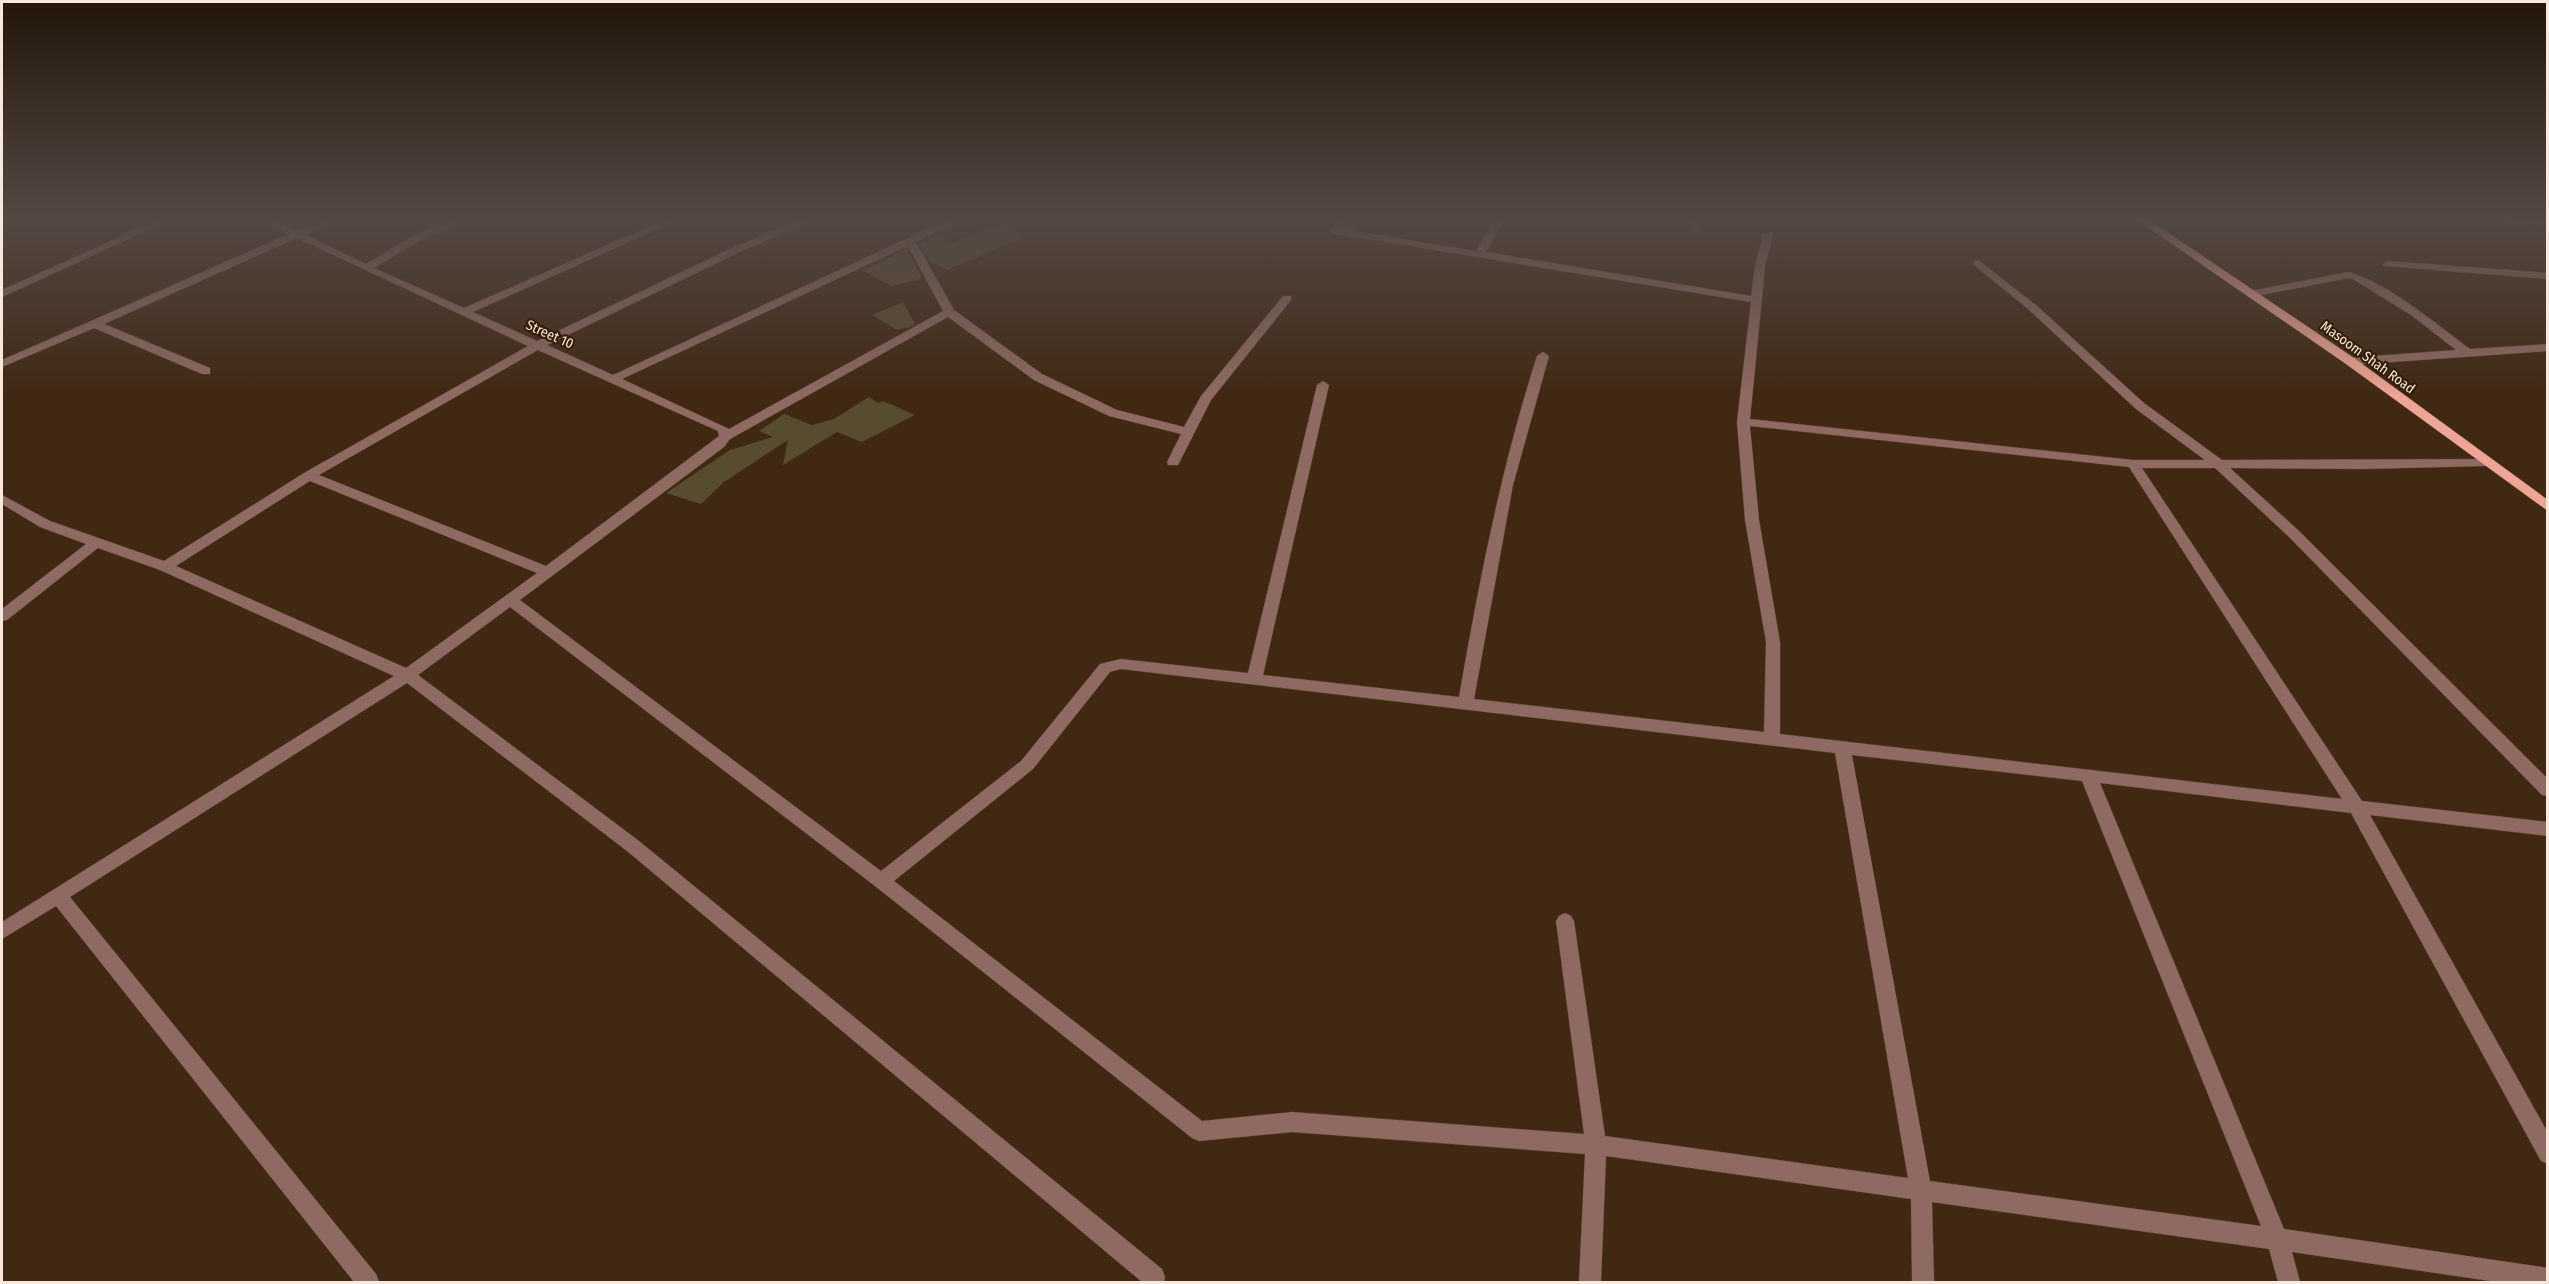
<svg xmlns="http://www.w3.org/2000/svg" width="2549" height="1284" font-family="'Fira Sans Condensed',sans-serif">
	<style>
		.building { fill: #584c30 }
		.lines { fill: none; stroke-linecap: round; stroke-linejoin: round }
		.minor-casing { stroke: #5a432f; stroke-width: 1 }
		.major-casing { stroke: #5a432f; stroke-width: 1 }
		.minor { fill: #8e6a62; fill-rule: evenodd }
		.major { fill: #eea595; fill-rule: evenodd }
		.labels { text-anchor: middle; stroke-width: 4.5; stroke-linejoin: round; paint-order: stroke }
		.far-street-label { font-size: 14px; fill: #f8e8db; stroke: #351e09 }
	</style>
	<rect width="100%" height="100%" fill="#402813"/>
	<g class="building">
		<polygon points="1012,219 1020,239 947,270 930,262 919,243 941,234 953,243"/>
		<polygon points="907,249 921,276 921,279 891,286 862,270"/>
		<polygon points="903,302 915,324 910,327 897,330 872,315"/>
		<polygon points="869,397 878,403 883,401 915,415 862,442 837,432 783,465 788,440 724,482 701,504 666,493 730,450 773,437 759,431 784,414 812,425 834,419"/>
	</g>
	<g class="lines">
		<g class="minor-casing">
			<g id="minor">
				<polygon points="164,217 177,217 2,297 2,290"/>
				<path d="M256 217H269L297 231 328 217H342L306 235 366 264C398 245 437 217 475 217L419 241 374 268 464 308 671 217H685L473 312 537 341 732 248 807 217H821L740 252 547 345 613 375 906 239 956 217H970L916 242 954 310 1042 374 1117 410 1184 427 1201 396 1283 296H1291V300L1211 400 1178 465H1168L1167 462 1181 434 1109 416 1034 380 948 317 730 439 724 447 520 600 881 871 1021 761 1100 664 1121 659 1248 673 1317 385 1323 381 1329 385 1263 675 1459 697C1479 582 1501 468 1537 356L1543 352 1549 356 1513 485 1474 699 1764 732 1766 642 1745 520 1737 422 1751 302 1331 233 1330 231 1341 217H1351L1342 229 1476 251 1496 217H1506L1486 252 1751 296 1755 267 1763 234 1772 232 1773 234 1765 267 1750 419 2133 460H2205L2136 409 2028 309 1974 265V261L1978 260 2036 305 2144 403 2222 460 2489 459 2490 462 2489 465 2484 466 2363 469 2230 468 2298 530 2548 779V796L2542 795 2288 536 2215 468H2142L2362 801 2548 822V836L2370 815 2548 1133V1164L2541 1161 2351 813 2100 783 2284 1229 2548 1268V1282H2497L2292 1252 2300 1282H2278L2269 1249 1932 1202 1934 1282H1912L1911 1199 1606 1156 1601 1282H1579L1585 1154 1292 1132 1199 1141 1192 1138 875 886 510 607 418 675 639 841 1162 1269 1165 1277 1164 1282H1142L627 851 407 683 70 897 376 1274 379 1282H354L56 906 2 939V922L394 676 160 570 98 548 7 620 2 621V609L86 544 40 527 2 504V495L50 521 164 561 304 473 528 346 297 238 104 324 210 368V374H202L94 328 2 367V360L289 234ZM908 246 943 311 729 429 622 379ZM538 350 718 431 719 436 546 566 319 475ZM1750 426 2129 467 2342 799 1780 734V642L1759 520ZM310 481 537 573 406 668 176 566ZM1121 669 1835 753 1908 1178 1605 1136 1574 921 1571 916 1565 913 1559 916 1556 921 1584 1134 1292 1112 1202 1121 894 881 1033 769 1110 672ZM1852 755 2082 781 2261 1226 1930 1181Z"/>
				<polygon points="1690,217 1700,217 1697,231 1688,229"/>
				<polygon points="2439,217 2541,219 2546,222 2541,225 2444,220"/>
				<polygon points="2388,261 2548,273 2548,279 2384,266 2383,264"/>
				<path d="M2348 272C2384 280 2439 326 2470 349L2548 344V351L2350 365 2344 361 2346 358 2456 350 2411 315 2353 279 2348 278 2251 297 2245 294 2251 291Z"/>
			</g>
		</g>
		<g class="major-casing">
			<polygon id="major" points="2133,217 2145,217 2354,358 2548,500 2548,511 2346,364"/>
		</g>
		<use href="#minor" class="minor"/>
		<use href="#major" class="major"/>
	</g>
	<linearGradient id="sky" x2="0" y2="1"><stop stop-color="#23160a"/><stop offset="0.55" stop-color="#534844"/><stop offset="1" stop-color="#534844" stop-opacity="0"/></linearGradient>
	<rect width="2549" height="397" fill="url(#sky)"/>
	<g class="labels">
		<g class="far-street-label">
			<text transform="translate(550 334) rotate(24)" y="5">Street 10</text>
			<text transform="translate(2368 357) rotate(36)" y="5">Masoom Shah Road</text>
		</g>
	</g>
	<rect width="2549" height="1284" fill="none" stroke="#f8e8db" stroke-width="6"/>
</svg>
